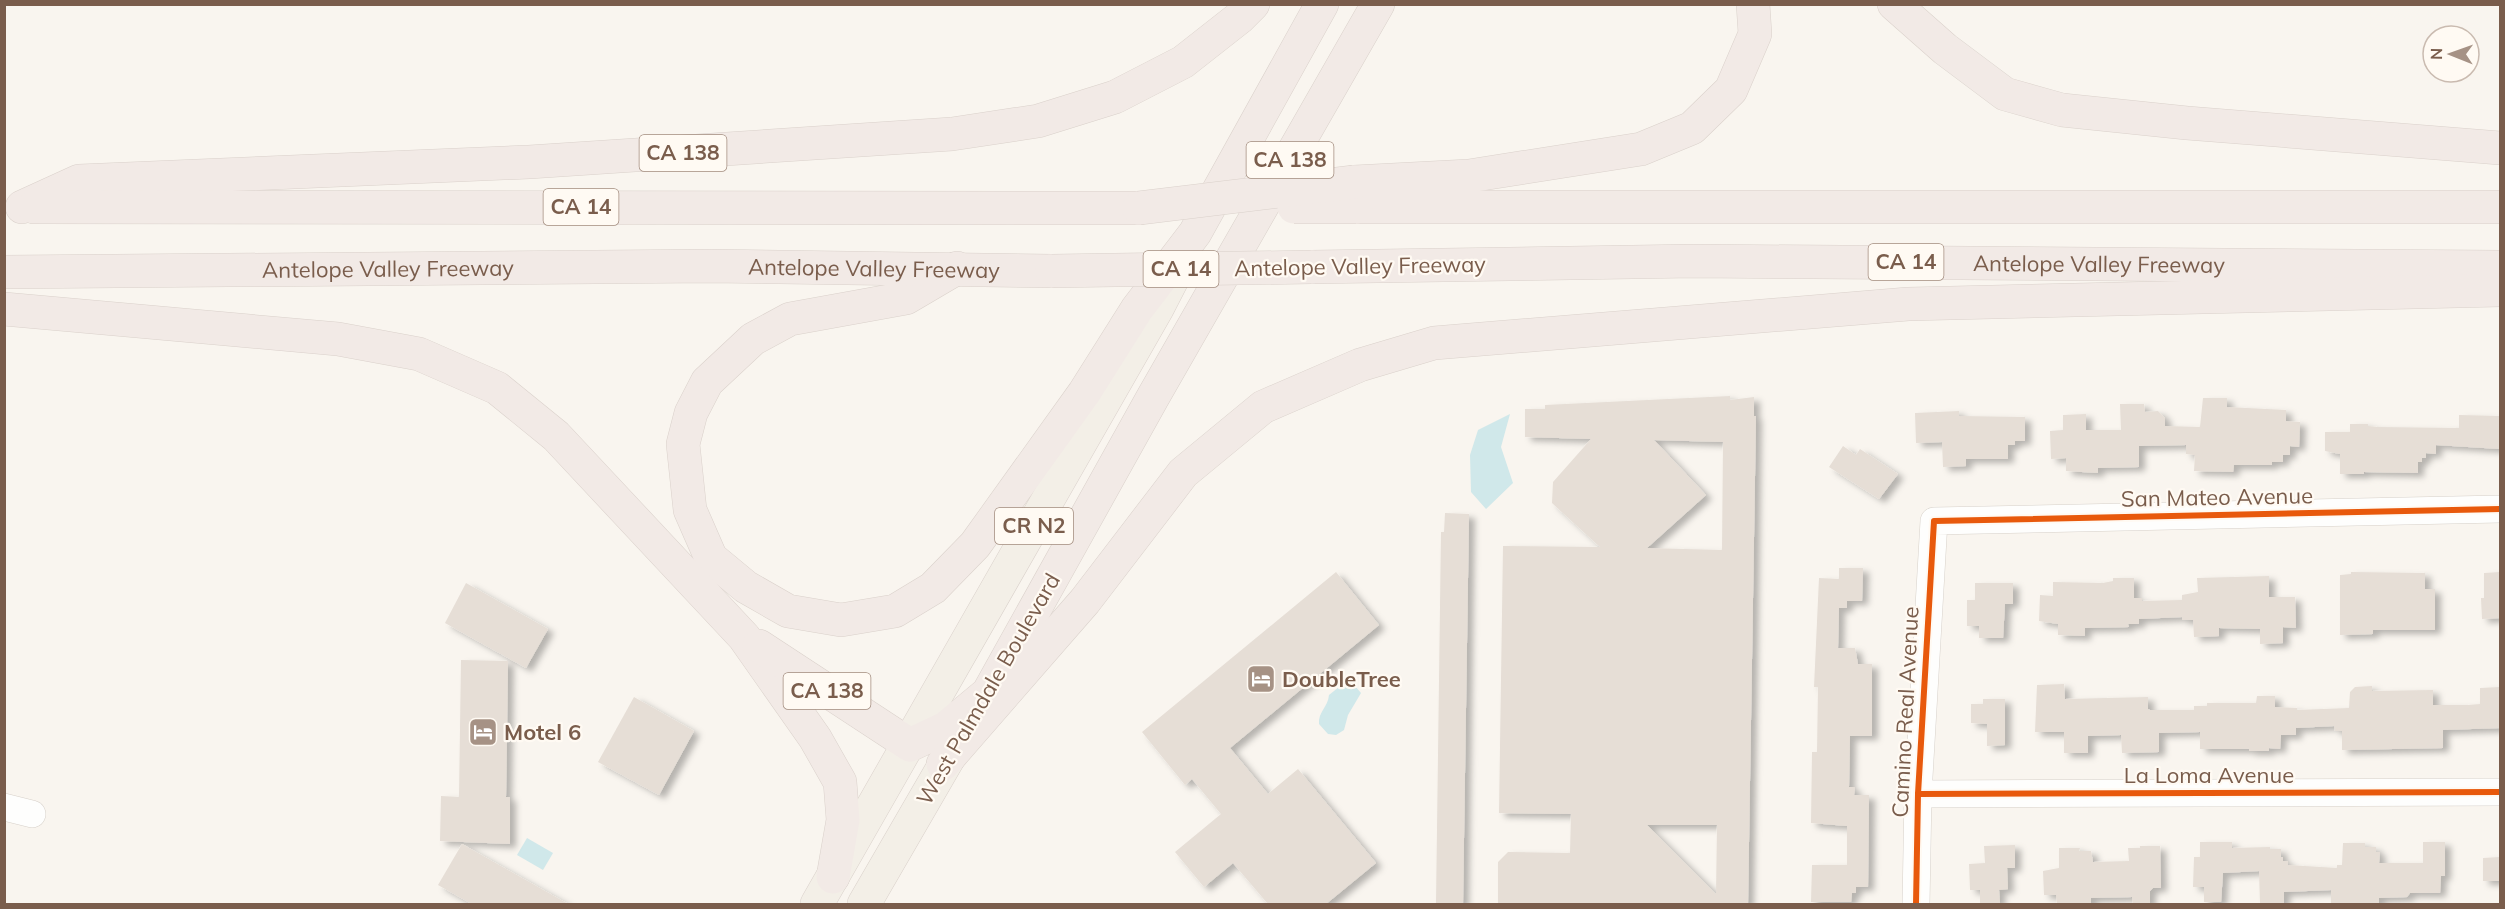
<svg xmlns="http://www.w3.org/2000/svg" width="2505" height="909" font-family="Mulish,sans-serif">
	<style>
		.water { fill: #d0e8ea }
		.building { fill: #e6ded6; fill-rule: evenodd; filter: url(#shadow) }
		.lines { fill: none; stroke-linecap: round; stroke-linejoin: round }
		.minor-casing { stroke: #d7d1ca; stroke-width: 28 }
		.major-casing { stroke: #dad1cb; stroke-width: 34 }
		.highway-casing { stroke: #dad1cb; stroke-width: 34 }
		.minor { stroke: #fefefd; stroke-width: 27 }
		.major { stroke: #f3efe7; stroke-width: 33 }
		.highway { stroke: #f2eae6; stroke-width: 33 }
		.highway-bridge-casing { stroke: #dad1cb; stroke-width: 34; stroke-linecap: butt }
		.highway-bridge { stroke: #f2eae6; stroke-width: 33 }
		.cycleway-casing { stroke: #fffaf3; stroke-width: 10 }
		.cycleway { stroke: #e8590c; stroke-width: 6 }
		.labels { text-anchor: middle; stroke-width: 4.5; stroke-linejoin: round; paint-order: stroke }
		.shield { fill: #fffaf3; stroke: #a28c7e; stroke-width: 1.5 }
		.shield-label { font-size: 21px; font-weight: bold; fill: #7a5d4c }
		.street-label { font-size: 22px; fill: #7a5d4c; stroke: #fffaf3 }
		.poi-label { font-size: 22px; font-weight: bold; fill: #7a5d4c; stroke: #fffaf3; text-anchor: start }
	</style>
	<defs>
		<filter id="shadow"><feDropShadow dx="6" dy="4" stdDeviation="3" flood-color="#0004"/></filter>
	</defs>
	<rect width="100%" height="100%" fill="#f9f5ef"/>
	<g class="water">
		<polygon points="1510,414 1501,447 1513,483 1486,509 1471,492 1470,455 1478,430"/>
		<path d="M1349 679 1361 693 1348 715 1344 730 1336 735 1328 734 1319 724C1318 712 1328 707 1329 695Z"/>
		<polygon points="527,838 553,853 543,870 517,855"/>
	</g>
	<g class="building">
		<path d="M1730 396V400L1754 397V416H1756L1748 904H1498V862L1508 852 1570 853 1571 814 1499 813 1503 546 1600 547 1552 503 1553 482 1591 439 1525 437V409H1545V405ZM1654 440 1723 442 1722 550 1647 548 1706 495ZM1647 825H1717L1716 894Z"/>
		<polygon points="2203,398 2227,398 2227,407 2286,410 2286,421 2300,422 2299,447 2290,446 2290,455 2283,455 2283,462 2272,462 2272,465 2234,465 2233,472 2194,471 2195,455 2186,454 2186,445 2139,446 2139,467 2098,468 2098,473 2066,471 2066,458 2051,459 2050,431 2063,430 2063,415 2086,414 2086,430 2121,430 2120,404 2144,404 2145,412 2158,411 2165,418 2165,426 2200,427"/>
		<polygon points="1959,411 1959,416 2025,417 2025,441 2015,441 2015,445 2008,445 2008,459 1966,459 1966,466 1943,467 1942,442 1916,443 1915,413"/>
		<polygon points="2459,415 2500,416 2500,449 2436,445 2436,454 2426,453 2426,458 2422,458 2422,462 2418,462 2418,473 2364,472 2364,474 2340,474 2340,454 2325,451 2325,432 2350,432 2350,424 2368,424 2368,426 2377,427 2459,428"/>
		<polygon points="1843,446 1856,455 1860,449 1898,474 1879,499 1829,467"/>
		<polygon points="1445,513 1469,514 1463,904 1436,903 1441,532 1444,532"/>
		<polygon points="1839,568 1863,568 1862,601 1847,601 1847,608 1839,608 1838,648 1855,648 1858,664 1872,664 1872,736 1850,736 1849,787 1855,787 1854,795 1869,795 1868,887 1856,887 1856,893 1852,893 1851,902 1811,902 1812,865 1847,865 1847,826 1811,823 1812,752 1817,752 1818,687 1814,687 1819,578 1839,579"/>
		<polygon points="1336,572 1379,625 1230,748 1268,794 1298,769 1376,863 1326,904 1268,904 1233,863 1204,887 1175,852 1221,814 1192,779 1185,785 1142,732"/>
		<polygon points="2351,572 2425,573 2425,589 2435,589 2435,630 2373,630 2373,634 2340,635 2340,575 2351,574"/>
		<polygon points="2500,572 2500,618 2482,619 2481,598 2484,598 2484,573"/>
		<polygon points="2269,576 2269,597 2295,597 2296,628 2283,627 2283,643 2260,644 2260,629 2219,628 2219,636 2194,637 2193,620 2182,620 2182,617 2139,619 2139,624 2128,624 2129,627 2085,628 2085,636 2058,635 2058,624 2039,621 2040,595 2053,596 2053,582 2103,583 2113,581 2113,578 2134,578 2134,598 2142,598 2142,601 2182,600 2182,595 2198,592 2197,578"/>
		<polygon points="466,583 548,629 526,668 445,623"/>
		<polygon points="1975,583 2013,583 2013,604 2005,604 2003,638 1979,638 1979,626 1967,626 1967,600 1975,600"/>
		<polygon points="461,660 508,661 506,797 510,797 510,844 440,841 441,796 459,797"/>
		<polygon points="2064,684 2065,699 2148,697 2148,709 2150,710 2194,710 2194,706 2207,706 2207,703 2256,703 2257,696 2275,696 2275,707 2297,708 2297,710 2349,708 2350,692 2355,687 2372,686 2372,691 2433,690 2433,705 2468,705 2480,704 2480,688 2500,687 2500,728 2443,730 2443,748 2342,750 2342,731 2335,731 2334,726 2296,728 2296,735 2281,735 2280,749 2269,748 2269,751 2249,751 2249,749 2200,749 2200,732 2159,733 2159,752 2122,753 2121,735 2088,736 2088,753 2064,753 2064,732 2035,732 2037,685"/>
		<polygon points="634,697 694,731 659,795 598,762"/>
		<polygon points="1983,699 2005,699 2005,745 1987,746 1987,724 1971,723 1971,704 1983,704"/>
		<polygon points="2200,842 2232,842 2232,848 2270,847 2270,849 2281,849 2281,857 2283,857 2283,861 2288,861 2288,865 2337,868 2337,865 2342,865 2343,843 2365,843 2365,847 2376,847 2376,852 2380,852 2379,863 2423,863 2423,842 2445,842 2445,876 2441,876 2440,893 2410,893 2407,897 2379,898 2379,904 2331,904 2331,890 2284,892 2284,904 2260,904 2259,871 2223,873 2221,902 2204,902 2204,887 2193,887 2194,857 2200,857"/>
		<polygon points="462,844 568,904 472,904 438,885"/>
		<polygon points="2015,845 2015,868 2007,868 2008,889 1999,890 2000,903 1980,903 1980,890 1970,890 1969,864 1985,863 1984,846"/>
		<polygon points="2140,846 2160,846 2161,888 2153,888 2150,891 2150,904 2133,904 2132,897 2091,898 2091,904 2057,904 2056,895 2044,895 2043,871 2059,868 2059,848 2080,848 2079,851 2091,851 2093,862 2129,861 2128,848 2140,848"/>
		<polygon points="2500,857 2500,881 2483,881 2483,858"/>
	</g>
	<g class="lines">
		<g class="minor-casing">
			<g id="minor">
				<polyline points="1918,794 2500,792"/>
				<polyline points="4,807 32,814"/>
				<polyline points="1916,904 1918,794 1934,521 2500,509"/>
			</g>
		</g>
		<g class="major-casing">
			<g id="major">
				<polyline points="817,904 1158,307 1176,272"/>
				<polyline points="864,904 959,740"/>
			</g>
		</g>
		<g class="highway-casing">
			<g id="highway">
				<polyline points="1894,4 1945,49 2005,94 2062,110 2187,123 2500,148"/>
				<polyline points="1354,182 1469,176 1641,149 1692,128 1731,90 1755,34 1753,4"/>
				<polyline points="22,207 79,181 529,162 952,134 1038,121 1115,97 1183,62 1239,18 1253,4"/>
				<polyline points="34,207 1139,208"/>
				<polyline points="1356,207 2500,207"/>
				<path id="s1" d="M1311 267 1694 261 2500 267"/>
				<polyline points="957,268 906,298 790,319 753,339 707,382 691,413 683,444 690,510 711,558 746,587 788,611 841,620 895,611 933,588 975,545 1084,393 1137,309 1195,233 1322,4"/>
				<path id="s2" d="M4 272 711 266 1052 271"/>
				<polyline points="4,309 338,339 419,354 497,388 556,436 744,637 815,738 840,782 843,820 833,877"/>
				<polyline points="759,646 910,745 946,728 988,693 1153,397 1378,4"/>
				<polyline points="943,764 1085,601 1183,473 1263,407 1360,365 1434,343 1908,304 2500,290"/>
			</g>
		</g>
		<use href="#minor" class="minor"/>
		<use href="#major" class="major"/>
		<use href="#highway" class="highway"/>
		<g class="highway-bridge-casing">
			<g id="highway-bridge">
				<polyline points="1294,207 1356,207"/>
				<polyline points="1139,208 1354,182"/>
				<polyline points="1052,271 1311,267"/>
			</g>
		</g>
		<use href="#highway-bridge" class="highway-bridge"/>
		<g class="cycleway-casing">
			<g id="cycleway">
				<polyline points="1918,794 2500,792"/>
				<polyline points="1916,904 1918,794 1934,521 2500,509"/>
			</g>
		</g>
		<use href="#cycleway" class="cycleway"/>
	</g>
	<defs>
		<g id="hotel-square" transform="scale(1.5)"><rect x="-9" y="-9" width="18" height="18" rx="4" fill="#a69285" stroke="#fffaf3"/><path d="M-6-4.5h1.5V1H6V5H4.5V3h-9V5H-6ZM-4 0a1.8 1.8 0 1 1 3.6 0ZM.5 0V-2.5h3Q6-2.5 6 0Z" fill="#fff"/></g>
	</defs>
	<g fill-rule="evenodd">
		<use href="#hotel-square" x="1261" y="679"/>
		<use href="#hotel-square" x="483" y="732"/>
	</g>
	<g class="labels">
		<g class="shield">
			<rect x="639.5" y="135" width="87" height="36" rx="4.5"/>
			<rect x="1246.5" y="142" width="87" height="36" rx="4.5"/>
			<rect x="543.5" y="189" width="75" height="36" rx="4.5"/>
			<rect x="1868.5" y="244" width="75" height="36" rx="4.5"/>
			<rect x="1143.5" y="251" width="75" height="36" rx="4.5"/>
			<rect x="995" y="508" width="78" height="36" rx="4.5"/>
			<rect x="783.5" y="673" width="87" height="36" rx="4.5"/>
		</g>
		<g class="shield-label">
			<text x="683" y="160">CA 138</text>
			<text x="1290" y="167">CA 138</text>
			<text x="581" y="214">CA 14</text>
			<text x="1906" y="269">CA 14</text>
			<text x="1181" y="276">CA 14</text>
			<text x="1034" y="533">CR N2</text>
			<text x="827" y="698">CA 138</text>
		</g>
		<g class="street-label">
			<text dy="8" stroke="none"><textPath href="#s1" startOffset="788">Antelope Valley Freeway</textPath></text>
			<text transform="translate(1360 266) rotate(-1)" y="8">Antelope Valley Freeway</text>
			<text dy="8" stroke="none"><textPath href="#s2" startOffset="384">Antelope Valley Freeway</textPath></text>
			<text dy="8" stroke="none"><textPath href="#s2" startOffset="870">Antelope Valley Freeway</textPath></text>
			<text transform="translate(2217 497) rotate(-1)" y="8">San Mateo Avenue</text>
			<text transform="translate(988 689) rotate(-60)" y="8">West Palmdale Boulevard</text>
			<text transform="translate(1905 712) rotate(-87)" y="8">Camino Real Avenue</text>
			<text x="2209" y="783">La Loma Avenue</text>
		</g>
		<g class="poi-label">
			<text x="1282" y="687">DoubleTree</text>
			<text x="504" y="740">Motel 6</text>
		</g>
	</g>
	<rect width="2505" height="909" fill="none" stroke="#7a5d4c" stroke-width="12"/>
	<g transform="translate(2451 54) rotate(271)"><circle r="28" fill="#fffaf3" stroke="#cabbb0" stroke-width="1.5"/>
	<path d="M0-4.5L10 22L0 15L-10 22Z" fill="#a69285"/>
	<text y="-9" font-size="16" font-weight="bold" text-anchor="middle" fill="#7a5d4c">N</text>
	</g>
</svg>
